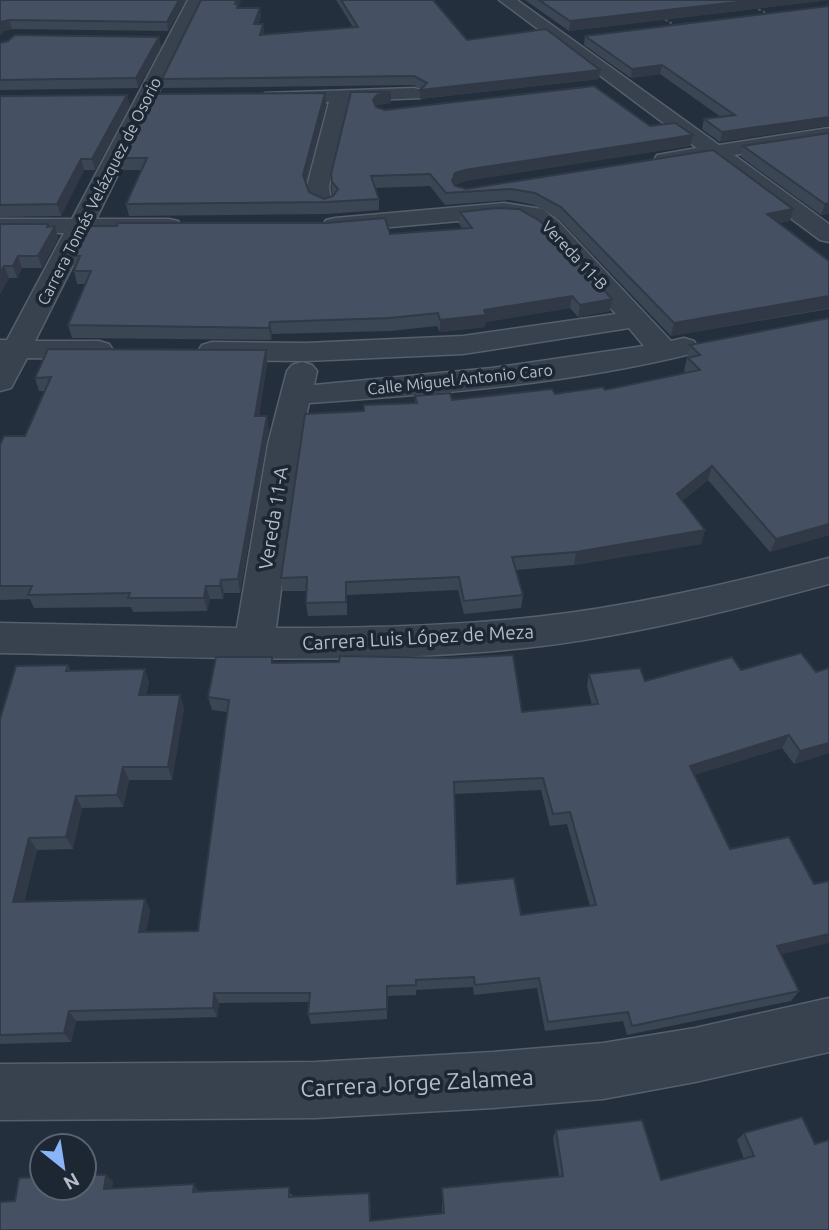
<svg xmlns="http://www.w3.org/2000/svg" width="829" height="1230" font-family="Ubuntu,sans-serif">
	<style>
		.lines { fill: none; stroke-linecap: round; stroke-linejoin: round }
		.minor-casing { stroke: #565f6c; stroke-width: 3 }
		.path { stroke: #44595c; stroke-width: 2; stroke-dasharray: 2.5 2.5; stroke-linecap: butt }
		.minor { fill: #38414e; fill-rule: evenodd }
		.wall { fill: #3b4654; fill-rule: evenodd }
		.shaded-wall { fill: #303945 }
		.building { fill: #455162; stroke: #303945; stroke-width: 2; fill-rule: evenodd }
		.labels { text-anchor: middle; stroke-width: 7; stroke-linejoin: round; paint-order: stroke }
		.far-street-label { font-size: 16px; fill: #b4bcc9; stroke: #1d2633 }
		.street-label { font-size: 19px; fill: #b4bcc9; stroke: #1d2633 }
		.near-street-label { font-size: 23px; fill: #b4bcc9; stroke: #1d2633 }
	</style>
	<rect width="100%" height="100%" fill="#242f3e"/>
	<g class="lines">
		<g class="minor-casing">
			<g id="minor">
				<polygon points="188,0 204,0 96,219 169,219 178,221 181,226 178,231 169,233 89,233 35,341 99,341 109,344 113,350 109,356 99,359 27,358 11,388 0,391 0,340 7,340 64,233 0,233 0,219 72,219"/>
				<polygon points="499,0 517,0 719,145 829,128 829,140 734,155 829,224 829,242 820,240 711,159 665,167 657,165 654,160 657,155 697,148"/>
				<polygon points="414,88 421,90 424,94 421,98 348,101 329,186 330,195 336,201 332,206 324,208 311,202 307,186 329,102 272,103 265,101 262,97 265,93"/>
				<path d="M504 203 542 209 558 221 671 341 684 338 694 341 698 347 694 353C571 384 436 394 309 403L300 444 276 628C373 628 471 626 568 613 656 601 743 580 829 558V584C729 611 627 637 524 648 350 666 174 656 0 653V623L237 628 268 444 287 371 292 365 302 362 312 365 317 371 314 385 492 368 644 346 629 328 463 354 306 361 212 360 202 357 198 351 202 345 212 342 306 343 463 336 616 314 540 231 527 220 504 217 335 232 326 230 323 225 326 220 335 218Z"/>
				<polygon points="829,998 829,1052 695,1082 603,1099 493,1108 316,1118 0,1120 0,1064 316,1062 493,1052 603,1043 695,1028"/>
			</g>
		</g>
		<g class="path">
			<polyline points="754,7 768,14"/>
			<polyline points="661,17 676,26"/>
		</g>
		<use href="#minor" class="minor"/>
	</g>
	<g class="wall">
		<polygon points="0,0 186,0 168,31 12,29 4,31"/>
		<polygon points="336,0 433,0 467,40 600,70 599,79 420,99 420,89 414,85 163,88 162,79 239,6 239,8 261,17 258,24 263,24 264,34 353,27"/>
		<polygon points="525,0 829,0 569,31"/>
		<polygon points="829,6 720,142 702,129 704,119 721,117 660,74 631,78 584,45 585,36"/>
		<polygon points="159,37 161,47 138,88 0,90 0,43"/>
		<polygon points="351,92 391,103 377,105 376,107 385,110 650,126 693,135 690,146 465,181 455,185 466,189 713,150 790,221 779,223 829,261 829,309 671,336 559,219 534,205 510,200 445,205 430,186 375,188 379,199 379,210 328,214 129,216 126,204 142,170 123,170 120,158 326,104 306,182 309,192 324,199 334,195 332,194 331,174"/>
		<polygon points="0,96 130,106 95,170 84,170 61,216 0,217"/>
		<polygon points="829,133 829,214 821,215 741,157 743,146"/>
		<polygon points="460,212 610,311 578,317 570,308 486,322 485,327 440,332 437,326 390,331 272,334 271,340 72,338 68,325 86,284 77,284 74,271 75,268 74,268 70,256 463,229 459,224"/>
		<polygon points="0,224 48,224 49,226 55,226 58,239 42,268 22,268 17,278 9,278 0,294"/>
		<polygon points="829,318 829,535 770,552 708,480 682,501 705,530 701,544 574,565 516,570 523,595 521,608 464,614 458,590 347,595 347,615 308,616 306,603 307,591 283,591 281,578 364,411 415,403 415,396 452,400 555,394 605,390 687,373 684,371 690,345"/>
		<polygon points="266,350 267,363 259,416 269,429 240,593 224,593 223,599 210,599 207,611 133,612 131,607 34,608 30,599 0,600 0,445 25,436 45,391 39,391 35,378"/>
		<path d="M272 657 273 663 522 712 592 705 587 686 589 674 645 681 741 670 829 753 794 764 782 748 694 775 799 991 791 1001 627 1035 623 1021 545 1031 537 988 474 995 473 987 416 990V995L387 996V1019L311 1024 308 1014 309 1002 219 1003 217 1017 76 1021 71 1042 0 1044V719L68 665 70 671 149 682 146 695 184 708 172 780H129L123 807 82 808 73 849 37 850 24 902 145 899 150 910 146 932 198 931 227 712 212 710 208 697ZM541 790 550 826 567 824 590 906 521 915 457 884 454 794Z"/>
		<polygon points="556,1130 661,1180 744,1159 737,1140 744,1133 815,1144 829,1230 0,1230 15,1201 113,1181 112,1188 199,1191 199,1192 292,1194 292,1197 370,1199 371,1221 442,1213 442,1188 559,1176 553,1138"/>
	</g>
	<g class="shaded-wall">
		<polygon points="179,0 186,0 168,31 167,22"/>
		<polygon points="237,0 241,0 239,6 239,13 235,4"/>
		<polygon points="755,0 829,0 569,31 570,21"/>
		<polygon points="260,8 261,17 255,33 254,24"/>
		<polygon points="9,20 12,29 4,31 0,36 0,23 1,22"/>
		<polygon points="263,24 264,33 261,44 260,35"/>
		<polygon points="159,37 161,47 138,88 136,78"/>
		<polygon points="662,65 660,74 631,78 632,69"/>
		<polygon points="600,70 599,79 420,99 420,90"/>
		<polygon points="391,92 391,103 377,105 373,110 373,100 377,95"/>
		<polygon points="325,93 326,104 304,187 303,175"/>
		<polygon points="127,95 130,106 95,170 92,159"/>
		<polygon points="829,117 829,126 720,142 722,132"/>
		<polygon points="693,135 690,146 465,181 455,185 452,181 455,173 465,170"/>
		<polygon points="81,159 84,170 61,216 57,204"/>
		<polygon points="829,203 829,214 821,215 825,204"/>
		<polygon points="793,209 790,221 764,226 767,214"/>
		<polygon points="48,224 51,233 55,226 58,239 42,268 38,256"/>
		<polygon points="18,256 22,268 17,278 13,266"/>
		<polygon points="4,266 9,278 0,294 0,273"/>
		<polygon points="572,296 570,308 486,322 485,327 440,332 440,320 484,310"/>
		<polygon points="829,296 829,308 671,336 674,323"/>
		<polygon points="612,299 610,311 578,317 580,305"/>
		<polygon points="270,322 272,334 271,340 269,328"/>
		<polygon points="266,350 267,363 257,429 255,416"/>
		<polygon points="267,416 269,429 240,593 238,579"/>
		<polygon points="712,466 708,480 673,508 677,494"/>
		<polygon points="829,524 829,535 770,552 776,539"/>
		<polygon points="705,530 701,544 574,565 576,552"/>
		<polygon points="221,580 224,593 223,599 220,586"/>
		<polygon points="206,586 210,599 207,611 204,598"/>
		<polygon points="145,669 149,682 144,708 139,695"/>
		<polygon points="180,695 184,708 172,780 168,767"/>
		<polygon points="789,735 782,748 685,778 690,766"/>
		<polygon points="829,743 829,753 794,764 800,751"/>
		<polygon points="123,767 129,780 123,807 117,795"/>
		<polygon points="76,796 82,808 73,849 66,837"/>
		<polygon points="29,838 37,850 21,913 13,902"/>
		<polygon points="145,899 150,910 144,943 139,932"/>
		<polygon points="829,934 829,943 770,957 777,946"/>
		<polygon points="214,993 219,1003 217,1017 213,1008"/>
		<polygon points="69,1011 76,1021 71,1042 64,1033"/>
		<polygon points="106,1175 113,1181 111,1195 104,1189"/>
		<polygon points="194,1184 199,1191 198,1199 193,1192"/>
	</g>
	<g class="building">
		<polygon points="0,0 179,0 167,22 9,20 1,22 0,23"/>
		<polygon points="201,0 237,0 235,4 238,4 237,8 260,8 254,24 263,24 260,35 358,27 341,0 433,0 467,40 546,29 600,70 420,90 427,83 414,76 162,79"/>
		<polygon points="539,0 755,0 570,21"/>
		<polygon points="829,6 829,117 722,132 704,119 735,115 662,65 632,69 585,36"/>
		<polygon points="15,35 159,37 136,78 0,80 0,43 8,41"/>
		<polygon points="594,86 650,126 675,123 693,135 465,170 455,173 452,181 455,186 466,189 713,150 793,209 767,214 829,261 829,296 674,323 561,207 535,193 511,189 446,193 430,174 371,176 379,199 327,202 126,204 147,158 120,158 153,94 325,93 303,175 309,192 324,199 333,196 338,189 332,182 331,174 351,92 391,92 377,95 373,100 376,107 385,110"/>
		<polygon points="127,95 92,159 81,159 57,204 0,205 0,96"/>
		<polygon points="829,133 829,203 825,204 743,146"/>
		<polygon points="497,208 519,209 540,221 612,299 580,305 572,296 484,310 486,315 440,320 438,313 390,318 270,322 269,328 68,325 91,271 74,271 80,256 70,256 85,226 117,226 118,223 327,223 385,218 390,234 472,228 460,212"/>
		<polygon points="0,224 48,224 47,227 55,226 38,256 18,256 13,266 4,266 0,273"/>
		<polygon points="829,318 829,524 776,539 712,466 677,494 705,530 576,552 512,557 523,595 464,601 459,577 346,582 346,602 306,603 307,577 281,578 305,414 364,411 364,405 417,403 415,396 450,393 452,400 552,389 555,394 603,387 605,390 700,370 688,358 700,355 690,345"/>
		<polygon points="48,349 266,350 255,416 267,416 238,579 221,580 220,586 206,586 204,598 128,598 130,593 28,595 32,586 0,586 0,445 4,436 25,436 51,377 35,378"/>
		<path d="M801 653 816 672 829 668V743L800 751 789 735 690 766 730 849 789 837 814 884 829 881V934L777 946 799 991 632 1026 628 1012 548 1022 539 978 475 985 474 977 416 980V985L387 986V1009L308 1014 310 993H214L213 1008 69 1011 64 1033 0 1035V719L16 666 68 665 66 671 145 669 139 695H180L168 767H123L117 795 76 796 66 837 29 838 13 902 145 899 139 932 198 931 229 700 208 697 216 657H272V663L339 662 340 656 450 658 513 655 522 712 598 704 589 674 640 668 645 681 732 657 741 670ZM543 778 553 814 570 812 596 905 521 915 514 878 457 884 454 782Z"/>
		<polygon points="802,1117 815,1144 829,1140 829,1230 0,1230 0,1202 15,1201 19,1178 42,1177 42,1188 84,1188 84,1175 106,1175 104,1189 194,1184 193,1192 289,1187 289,1197 369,1193 370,1221 444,1213 442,1188 563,1176 556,1130 642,1120 661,1180 754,1156 744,1133"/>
	</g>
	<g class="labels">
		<g class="far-street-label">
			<text transform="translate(99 191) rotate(-63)" y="6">Carrera Tomás Velázquez de Osorio</text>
			<text transform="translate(575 255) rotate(47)" y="6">Vereda 11-B</text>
			<text transform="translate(460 379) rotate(-6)" y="6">Calle Miguel Antonio Caro</text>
		</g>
		<g class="street-label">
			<text transform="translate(273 518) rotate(-81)" y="7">Vereda 11-A</text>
			<text transform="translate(418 637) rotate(-3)" y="7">Carrera Luis López de Meza</text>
		</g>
		<g class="near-street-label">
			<text transform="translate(417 1083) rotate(-3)" y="8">Carrera Jorge Zalamea</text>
		</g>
	</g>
	<g transform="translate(63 1167) rotate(150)"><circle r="33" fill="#1d2633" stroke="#59626f" stroke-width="2"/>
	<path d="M0-5L12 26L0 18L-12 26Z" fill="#8ab4f8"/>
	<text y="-10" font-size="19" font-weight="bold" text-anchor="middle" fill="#b4bcc9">N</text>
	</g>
</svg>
